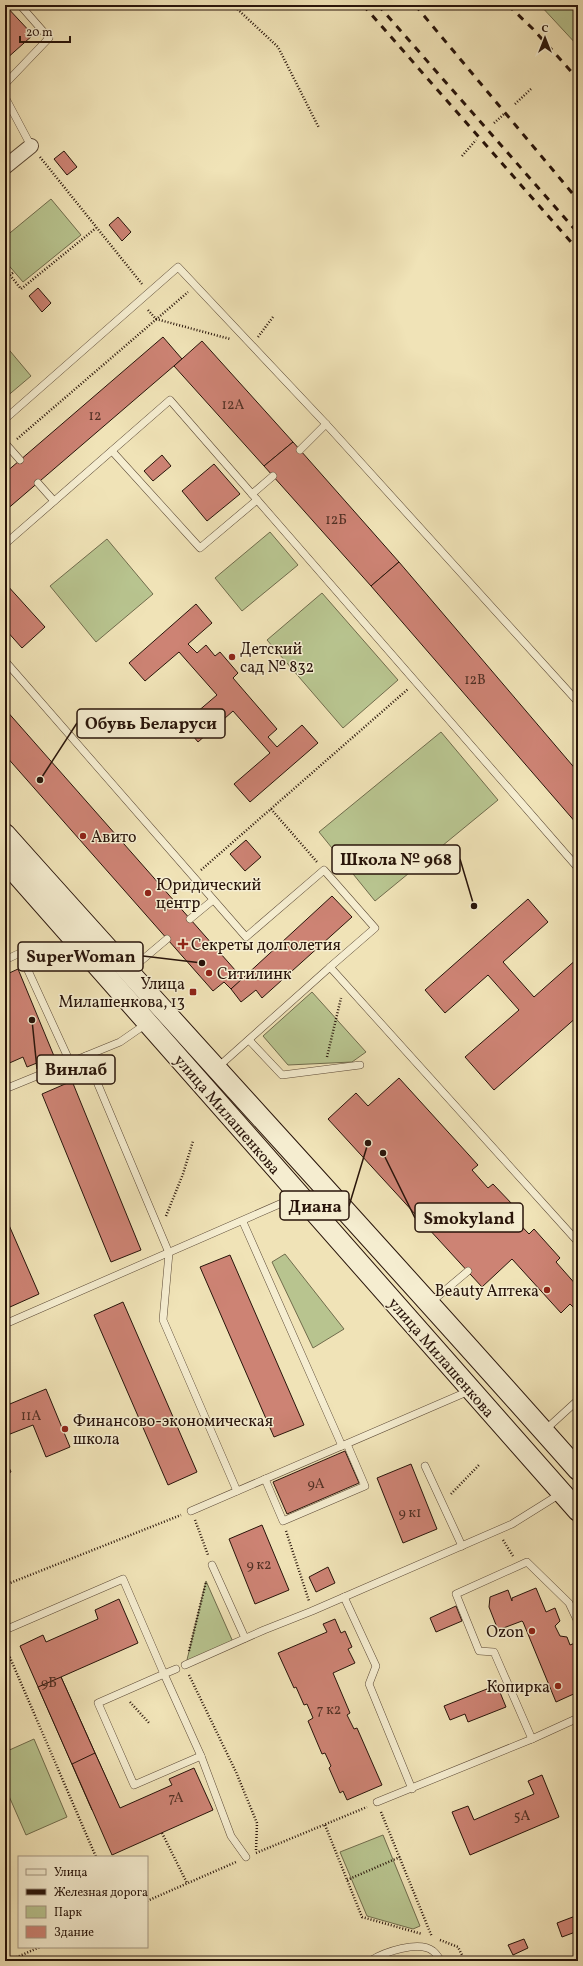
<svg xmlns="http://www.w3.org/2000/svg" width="583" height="1966" font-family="Vollkorn,serif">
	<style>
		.green { fill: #b8c48f; stroke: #706c4c }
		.building { fill: #cd8374; stroke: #28140a }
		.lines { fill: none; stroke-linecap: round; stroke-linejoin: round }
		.service-casing { stroke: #5a4835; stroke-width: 8 }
		.minor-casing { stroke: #5a4835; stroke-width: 16 }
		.secondary-casing { stroke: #28140a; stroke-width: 22 }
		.path { stroke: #28140a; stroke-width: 2.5; stroke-dasharray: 1 2; stroke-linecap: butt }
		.service { stroke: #f5edd0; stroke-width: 7 }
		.minor { stroke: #f5edd0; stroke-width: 14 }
		.secondary { stroke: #f5edd0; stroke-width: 20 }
		.rail { stroke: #28140a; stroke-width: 3; stroke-dasharray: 7 7; stroke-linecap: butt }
		.poi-dot { fill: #8f2418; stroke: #f5edd0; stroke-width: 1.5 }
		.labels { text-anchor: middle; stroke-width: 3; stroke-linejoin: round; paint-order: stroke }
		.number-label { font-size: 14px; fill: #513024 }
		.poi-label { font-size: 16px; fill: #28140a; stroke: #f5edd0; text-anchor: start }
		.street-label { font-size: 16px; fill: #28140a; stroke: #f5edd0 }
		.leader { fill: none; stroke: #28140a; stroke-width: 1.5 }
		.callout-dot { fill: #28140a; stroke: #f5edd0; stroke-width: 1.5 }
		.callout { fill: #f5edd0; stroke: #28140a; stroke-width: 1.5 }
		.callout-label { font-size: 17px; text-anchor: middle; font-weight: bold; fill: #28140a }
	</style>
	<rect width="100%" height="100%" fill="#f0e3b7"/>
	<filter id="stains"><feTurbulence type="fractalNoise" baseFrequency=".005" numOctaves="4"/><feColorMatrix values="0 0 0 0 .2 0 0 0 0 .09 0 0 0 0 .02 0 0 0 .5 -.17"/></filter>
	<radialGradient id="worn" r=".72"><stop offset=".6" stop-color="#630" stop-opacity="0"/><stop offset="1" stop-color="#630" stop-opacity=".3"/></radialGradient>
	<g class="green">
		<polygon points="540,5 578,5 578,46"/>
		<polygon points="51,199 81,235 23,282 5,261 5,237"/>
		<polygon points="5,345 31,376 5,398"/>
		<polygon points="270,532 298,565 242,611 215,578"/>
		<polygon points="107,539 153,594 96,642 50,586"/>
		<polygon points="322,593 398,680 343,728 267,640"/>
		<polygon points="441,732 498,800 375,901 319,832"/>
		<polygon points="312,992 366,1052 352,1062 288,1065 263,1036"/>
		<polygon points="285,1254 344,1329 313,1348 272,1262"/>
		<polygon points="206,1581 233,1642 186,1664"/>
		<polygon points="34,1739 67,1817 26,1835 5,1787 5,1752"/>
		<polygon points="383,1835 420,1926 413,1929 367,1916 340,1852"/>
	</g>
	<g class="building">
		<polygon points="5,5 33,35 5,60"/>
		<polygon points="64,151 77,167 67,175 54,159"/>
		<polygon points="118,217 131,232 122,241 109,225"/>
		<polygon points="38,288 51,303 42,312 29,296"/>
		<polygon points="163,337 182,359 5,511 5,473"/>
		<polygon points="202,341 293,442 264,466 174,366"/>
		<polygon points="293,442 399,562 371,586 264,466"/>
		<polygon points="162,455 171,466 153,481 144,471"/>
		<polygon points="214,464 240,494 207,521 182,491"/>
		<polygon points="399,562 578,772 577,824 371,586"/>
		<polygon points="6,584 45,627 22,648 5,629"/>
		<polygon points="196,604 212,623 188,644 197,653 206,645 215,656 220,652 238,673 233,678 277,729 268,737 277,747 302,725 318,743 250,802 234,784 270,753 233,711 198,742 183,724 217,695 179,652 145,681 129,663"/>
		<polygon points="5,709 243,979 231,989 224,982 213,991 5,755"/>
		<polygon points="246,840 261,857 245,871 230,854"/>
		<polygon points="332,896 352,917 262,998 256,990 241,1002 231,989"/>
		<polygon points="528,899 548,922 503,962 534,997 578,958 578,1016 494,1090 465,1057 519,1010 488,975 445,1013 425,990"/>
		<polygon points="18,969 54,1056 27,1067 23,1057 5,1065 5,975"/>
		<polygon points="399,1078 478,1165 472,1170 488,1188 493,1184 513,1205 507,1211 529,1234 534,1229 560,1258 556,1262 578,1287 578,1312 570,1304 561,1313 512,1259 482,1287 328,1119 356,1093 368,1106"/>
		<polygon points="72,1081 141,1250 111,1262 42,1094"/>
		<polygon points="5,1216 39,1294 10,1307 5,1297"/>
		<polygon points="230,1255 304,1425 274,1437 200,1267"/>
		<polygon points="123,1302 197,1472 168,1485 94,1315"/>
		<polygon points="46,1389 70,1447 46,1457 33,1425 5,1436 5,1406"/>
		<polygon points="345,1451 359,1483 287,1514 273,1482"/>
		<polygon points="5,1459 11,1472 5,1475"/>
		<polygon points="411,1464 437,1529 403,1543 377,1478"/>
		<polygon points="262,1525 289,1590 255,1604 229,1539"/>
		<polygon points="328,1567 335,1583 316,1592 309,1577"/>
		<polygon points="536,1588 546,1612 555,1608 560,1621 555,1626 560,1636 567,1637 570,1645 575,1643 578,1650 578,1692 556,1702 523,1622 522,1621 498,1630 489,1607 490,1597 508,1590 512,1601 512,1598"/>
		<polygon points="119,1599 138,1643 61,1677 95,1753 72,1764 20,1646 43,1635 46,1642 98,1619 95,1610"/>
		<polygon points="456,1606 462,1621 436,1632 430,1618"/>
		<polygon points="335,1619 341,1633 345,1631 352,1647 348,1649 355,1663 333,1673 350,1713 347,1715 354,1729 357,1728 382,1785 347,1800 343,1791 340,1793 329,1768 331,1766 325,1753 322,1754 308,1721 313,1718 307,1704 304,1705 296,1687 294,1688 278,1653 327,1632 323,1624"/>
		<polygon points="61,1677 116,1800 92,1810 38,1687"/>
		<polygon points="497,1685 506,1707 468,1722 465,1714 450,1720 444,1706"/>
		<polygon points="95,1753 120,1808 172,1785 169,1779 194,1768 213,1810 112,1855 72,1764"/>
		<polygon points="542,1775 559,1817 470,1855 452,1812 468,1806 474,1820 534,1794 528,1781"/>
		<polygon points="578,1915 578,1931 562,1937 557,1923"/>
		<polygon points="524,1939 528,1948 513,1955 508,1945"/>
	</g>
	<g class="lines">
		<g class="service-casing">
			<g id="service">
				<polyline points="5,84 49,38 20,5"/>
				<polyline points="5,97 31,146"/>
				<polyline points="5,419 178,267 326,424 578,702"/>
				<polyline points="5,443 20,460"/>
				<polyline points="300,450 326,424"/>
				<polyline points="112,451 200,548 257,500"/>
				<polyline points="38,483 54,501"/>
				<polyline points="252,494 578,868"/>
				<polyline points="5,544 170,400 252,494 273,476"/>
				<polyline points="5,661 246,937 324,870 375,928 330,967"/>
				<polyline points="190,919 213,900"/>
				<polyline points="5,960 20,953 70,1062"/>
				<polyline points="129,971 167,939"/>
				<polyline points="249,1040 282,1075 360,1065"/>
				<polyline points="86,1056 169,1253 163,1320 237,1491"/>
				<polyline points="218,1067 330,967 578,1242"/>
				<polyline points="5,1089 120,1042 146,1024"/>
				<polyline points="243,1222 342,1446"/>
				<polyline points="430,1303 468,1271"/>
				<polyline points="5,1324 298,1196"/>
				<polyline points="544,1431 578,1400"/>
				<polyline points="425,1466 462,1546"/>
				<polyline points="265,1479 283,1521 365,1486 347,1444"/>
				<polyline points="191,1511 469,1391"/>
				<polyline points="212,1565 245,1638"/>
				<polyline points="344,1597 376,1666 369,1684 412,1789"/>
				<polyline points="5,1630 123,1579 164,1674 98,1703 134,1785 201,1756"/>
				<polyline points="185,1665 264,1630 312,1611 512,1524 560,1494"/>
				<polyline points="176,1669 164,1674 201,1756 231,1836 246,1857"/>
				<polyline points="532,1739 494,1652 479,1651 456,1594 527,1562 569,1603 578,1622"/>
				<polyline points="377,1802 532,1739 578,1718"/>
				<path d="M370 1961C384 1952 419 1940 433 1951 436 1953 439 1958 441 1961"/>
			</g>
		</g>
		<g class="minor-casing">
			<polyline id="minor" points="5,167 31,146"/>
		</g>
		<g class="secondary-casing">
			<g id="secondary">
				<path d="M5 834C195 1047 389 1256 578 1470"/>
				<polyline points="5,861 578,1511"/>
			</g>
		</g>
		<g class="path">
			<polyline points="233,5 278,47 319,128"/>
			<polyline points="515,104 531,89"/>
			<polyline points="494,123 504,114"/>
			<polyline points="462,156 476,140"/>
			<polyline points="40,157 142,284"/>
			<polyline points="10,275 21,289 96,228"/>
			<polyline points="5,279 14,272"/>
			<polyline points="148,310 156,319 230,339"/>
			<polyline points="258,337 273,317"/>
			<polyline points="17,439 188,292"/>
			<polyline points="271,809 317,862"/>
			<polyline points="201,870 408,689"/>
			<polyline points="327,1057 341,998"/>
			<polyline points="166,1216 183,1174 193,1141"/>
			<polyline points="451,1494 479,1465"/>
			<polyline points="195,1520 208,1555"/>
			<polyline points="286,1531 309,1601"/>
			<polyline points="503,1540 513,1556"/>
			<polyline points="5,1585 181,1515"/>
			<polyline points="5,1646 96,1857"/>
			<polyline points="189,1651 206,1582"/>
			<polyline points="189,1675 236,1772 257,1823 256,1851"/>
			<polyline points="130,1702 150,1724"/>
			<polyline points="381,1812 432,1937"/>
			<polyline points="325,1825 362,1917 422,1934"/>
			<polyline points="162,1833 187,1883"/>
			<polyline points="256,1853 367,1807"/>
			<polyline points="347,1880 400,1857"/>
			<polyline points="147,1901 236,1862"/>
			<polyline points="440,1940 458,1947 465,1961"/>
			<polyline points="8,1961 40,1947"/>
		</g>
		<use href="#service" class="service"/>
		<use href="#minor" class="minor"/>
		<use href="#secondary" class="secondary"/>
		<g class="rail">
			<polyline points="363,5 578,250"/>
			<polyline points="378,5 578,233"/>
			<polyline points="415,5 578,200"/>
			<polyline points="508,5 533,29 578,79"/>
		</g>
	</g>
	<g class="poi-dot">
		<circle cx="232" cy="657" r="4"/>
		<circle cx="83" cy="836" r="4"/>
		<circle cx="148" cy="893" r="4"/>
		<path d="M181 938h4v4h4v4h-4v4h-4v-4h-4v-4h4z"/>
		<circle cx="209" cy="973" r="4"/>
		<rect x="189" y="988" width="8" height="8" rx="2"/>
		<circle cx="547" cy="1290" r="4"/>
		<circle cx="65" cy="1429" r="4"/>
		<circle cx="532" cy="1631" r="4"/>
		<circle cx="558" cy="1686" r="4"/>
	</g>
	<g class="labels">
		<g class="number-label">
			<text x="233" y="409">12А</text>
			<text x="95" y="420">12</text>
			<text x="336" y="524">12Б</text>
			<text x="475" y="684">12В</text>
			<text x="31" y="1420">11А</text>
			<text x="316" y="1488">9А</text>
			<text x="410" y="1517">9 к1</text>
			<text x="259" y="1569">9 к2</text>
			<text x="49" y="1687">9Б</text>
			<text x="329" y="1714">7 к2</text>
			<text x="176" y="1802">7A</text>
			<text x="522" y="1820">5А</text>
		</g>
		<g class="poi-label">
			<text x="240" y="654">Детский<tspan x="240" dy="18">сад № 832</tspan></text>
			<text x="91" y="842">Авито</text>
			<text x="156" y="890">Юридический<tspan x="156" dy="18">центр</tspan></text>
			<text x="191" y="950">Секреты долголетия</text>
			<text x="217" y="979">Ситилинк</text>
			<text x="185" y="989" text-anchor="end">Улица<tspan x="185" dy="18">Милашенкова, 13</tspan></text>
			<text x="539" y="1296" text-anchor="end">Beauty Аптека</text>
			<text x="73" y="1426">Финансово-экономическая<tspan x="73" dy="18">школа</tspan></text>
			<text x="524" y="1637" text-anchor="end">Ozon</text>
			<text x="550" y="1692" text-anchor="end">Копирка</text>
		</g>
		<g class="street-label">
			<text transform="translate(228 1114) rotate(49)" y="6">улица Милашенкова</text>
			<text transform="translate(442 1357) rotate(49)" y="6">улица Милашенкова</text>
		</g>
	</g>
	<path class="leader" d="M40 780L77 723M474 906L460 859M202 963L143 956M32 1020L37 1069M368 1143L349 1206M383 1153L415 1218"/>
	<g class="callout-dot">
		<circle cx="40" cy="780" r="4"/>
		<circle cx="474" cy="906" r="4"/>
		<circle cx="202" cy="963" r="4"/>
		<circle cx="32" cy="1020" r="4"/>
		<circle cx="368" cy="1143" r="4"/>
		<circle cx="383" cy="1153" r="4"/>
	</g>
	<g class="callout">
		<rect x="77" y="709" width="148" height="29" rx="4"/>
		<rect x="332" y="845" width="128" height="29" rx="4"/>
		<rect x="18" y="942" width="125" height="29" rx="4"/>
		<rect x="37" y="1055" width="78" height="29" rx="4"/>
		<rect x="280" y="1191" width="69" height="29" rx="4"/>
		<rect x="415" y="1203" width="108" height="29" rx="4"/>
	</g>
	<g class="callout-label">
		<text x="151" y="729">Обувь Беларуси</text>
		<text x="396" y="865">Школа № 968</text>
		<text x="81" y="962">SuperWoman</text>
		<text x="76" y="1075">Винлаб</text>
		<text x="315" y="1212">Диана</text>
		<text x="469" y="1224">Smokyland</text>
	</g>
	<rect width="583" height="1966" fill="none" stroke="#f0e3b7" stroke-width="20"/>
	<rect x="6" y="6" width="571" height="1954" fill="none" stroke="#28140a" stroke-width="2"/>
	<rect x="10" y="10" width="563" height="1946" fill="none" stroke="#28140a"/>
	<rect x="18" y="1856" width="130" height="92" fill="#f5edd0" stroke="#a39681"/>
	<rect x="26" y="1869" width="20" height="6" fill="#f5edd0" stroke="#a39681"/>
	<text x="54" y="1876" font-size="12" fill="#28140a">Улица</text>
	<rect x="26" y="1889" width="20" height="6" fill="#28140a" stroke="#a39681"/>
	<text x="54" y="1896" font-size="12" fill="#28140a">Железная дорога</text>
	<rect x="26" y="1906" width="20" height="12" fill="#b8c48f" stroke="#a39681"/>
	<text x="54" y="1916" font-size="12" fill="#28140a">Парк</text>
	<rect x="26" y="1926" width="20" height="12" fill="#cd8374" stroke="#a39681"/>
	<text x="54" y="1936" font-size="12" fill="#28140a">Здание</text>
	<g transform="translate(545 38)" stroke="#f5edd0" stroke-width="3" paint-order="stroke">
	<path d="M0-3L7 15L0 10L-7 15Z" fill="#28140a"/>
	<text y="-6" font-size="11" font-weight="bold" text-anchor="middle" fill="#28140a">С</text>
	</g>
	<path d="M20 36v6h50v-6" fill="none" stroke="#28140a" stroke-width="2"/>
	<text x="26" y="36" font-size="12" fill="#28140a" stroke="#f5edd0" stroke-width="3" paint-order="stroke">20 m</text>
	<rect width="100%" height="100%" filter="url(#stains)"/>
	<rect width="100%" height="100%" fill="url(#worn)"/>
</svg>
